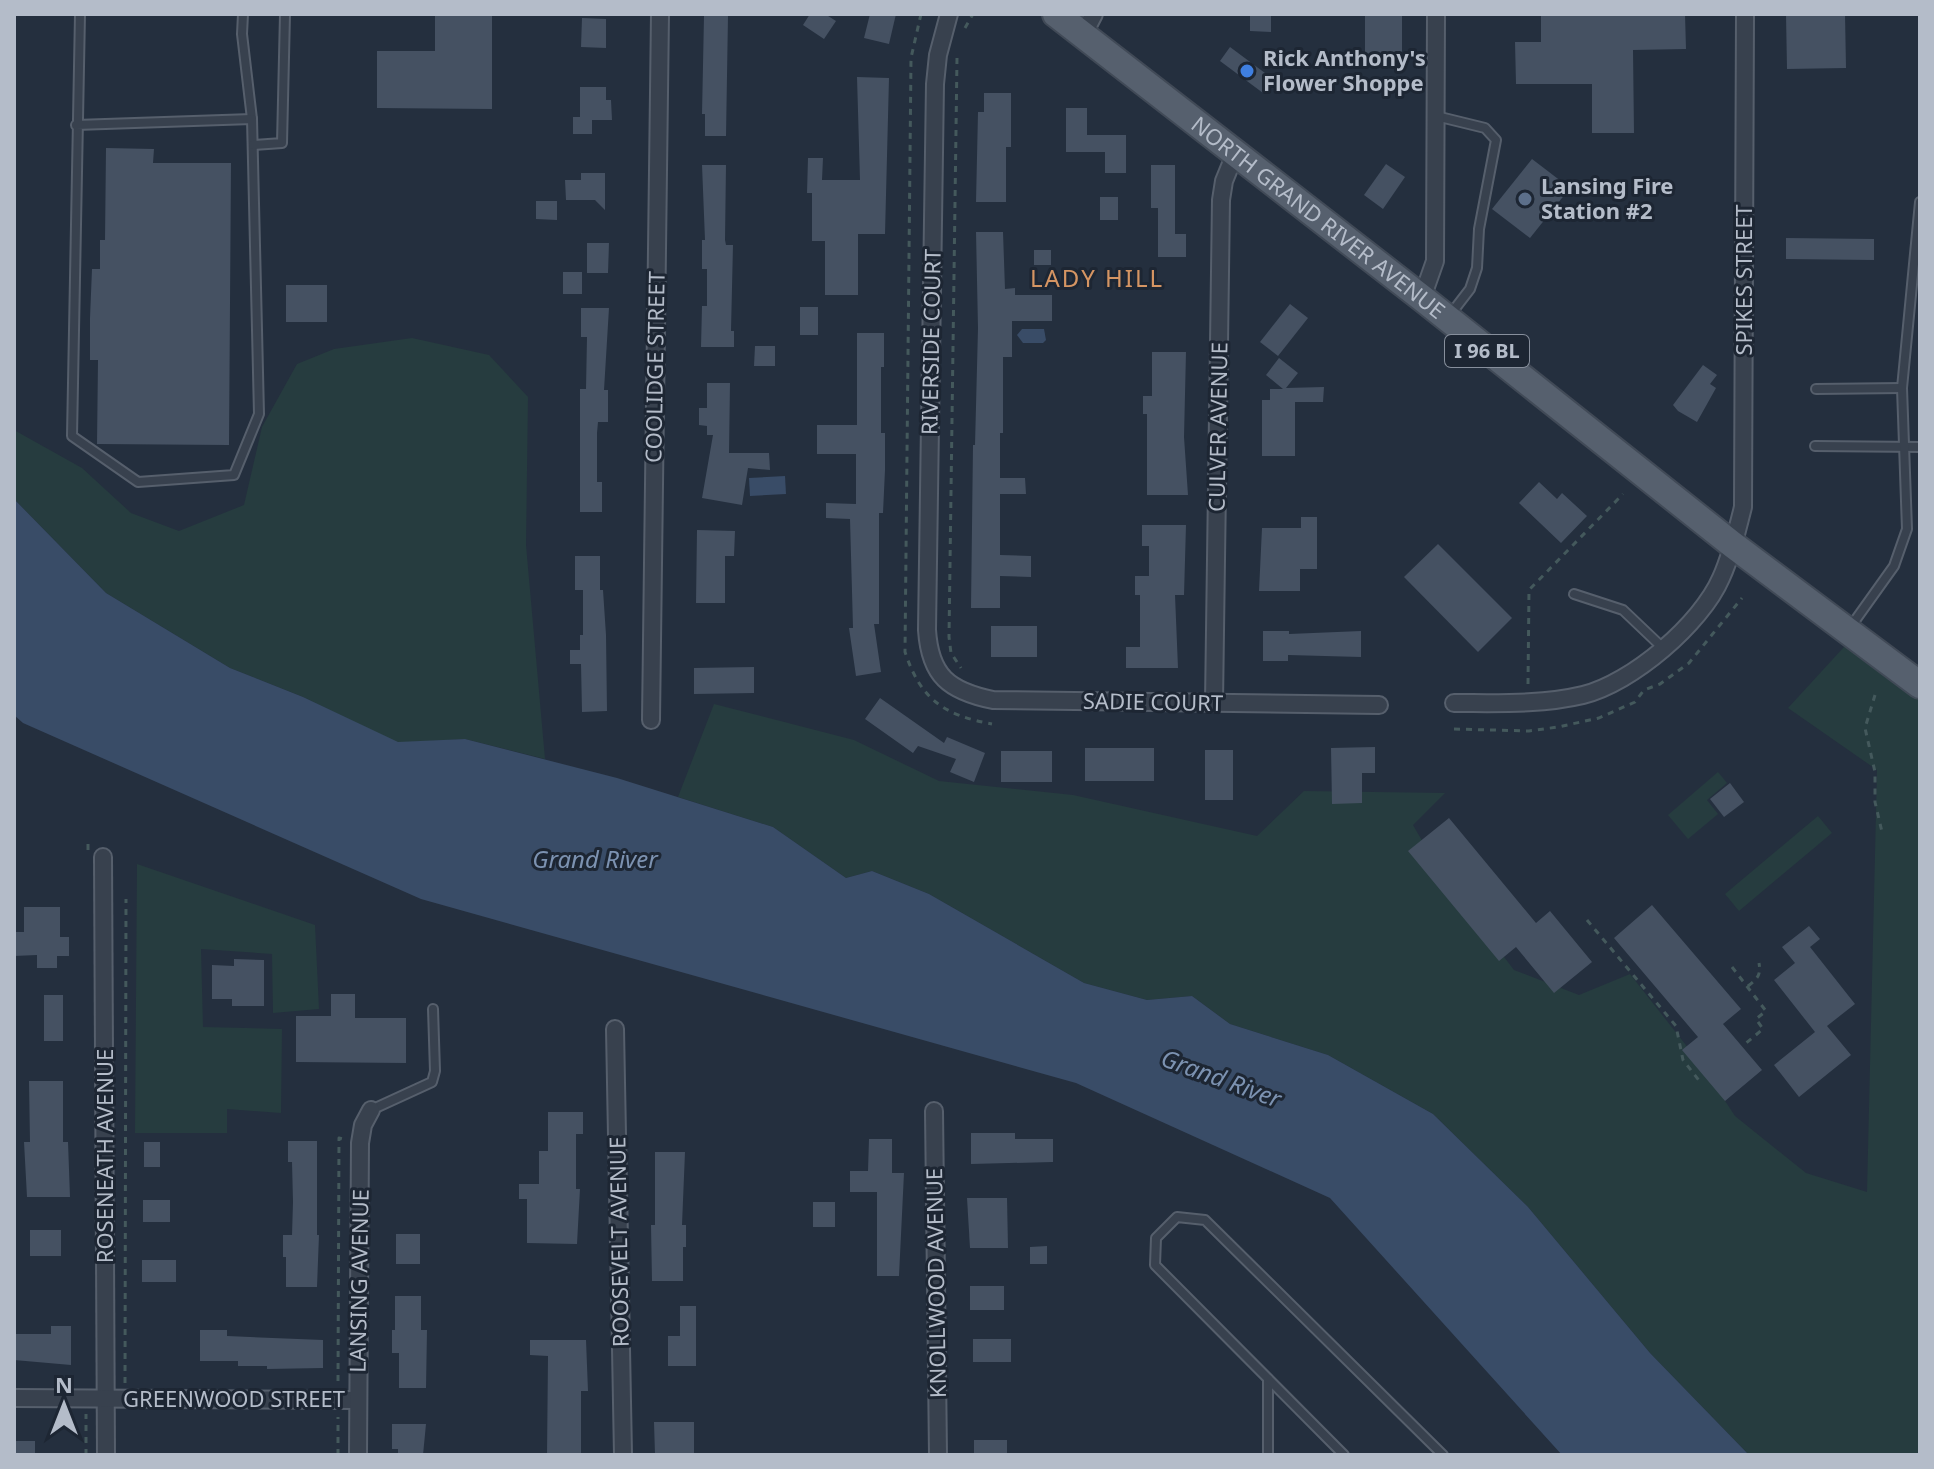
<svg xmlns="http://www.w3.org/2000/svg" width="1934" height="1469" font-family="'Noto Sans',sans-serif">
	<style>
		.green { fill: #263c3f }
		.water { fill: #394c67 }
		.building { fill: #455162 }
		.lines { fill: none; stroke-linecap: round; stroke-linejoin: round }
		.lane-casing { stroke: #565f6c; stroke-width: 12 }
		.street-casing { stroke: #565f6c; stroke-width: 20 }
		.primary-casing { stroke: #414a57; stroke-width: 30 }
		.path { stroke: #44595c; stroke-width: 3; stroke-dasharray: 6 6; stroke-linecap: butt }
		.lane { stroke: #38414e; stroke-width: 8 }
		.street { stroke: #38414e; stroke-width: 16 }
		.primary { stroke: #56606e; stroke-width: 26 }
		.shop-dot { fill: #3f7fe0; stroke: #1d2633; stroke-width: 3 }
		.service-dot { fill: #5c6f8a; stroke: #1d2633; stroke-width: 3 }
		.labels { text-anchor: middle; stroke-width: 6; stroke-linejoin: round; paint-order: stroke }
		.shield { fill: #1d2633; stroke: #878f9c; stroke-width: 2 }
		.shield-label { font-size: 20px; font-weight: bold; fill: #b4bcc9 }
		.poi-label { font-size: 22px; font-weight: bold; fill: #b4bcc9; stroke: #1d2633; text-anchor: start }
		.street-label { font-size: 22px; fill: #b4bcc9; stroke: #1d2633 }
		.neighbourhood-label { font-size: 24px; letter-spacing: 2px; fill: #d59563; stroke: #1d2633 }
		.water-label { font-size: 24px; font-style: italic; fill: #7c92b1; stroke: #1d2633 }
	</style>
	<rect width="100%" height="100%" fill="#242f3e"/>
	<g class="green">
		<polygon points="412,338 489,355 528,397 526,545 545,759 465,739 398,743 303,697 230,668 106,593 14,499 14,430 82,468 131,513 179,531 244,505 262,427 297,364 334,349"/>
		<polygon points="1855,635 1920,685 1920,1455 1749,1455 1650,1353 1528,1207 1433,1114 1328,1055 1230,1024 1192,996 1147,1000 1084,983 929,894 872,871 846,878 773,827 678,797 714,704 854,740 939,781 1073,795 1257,836 1304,791 1445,793 1413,825 1443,877 1514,970 1579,995 1630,974 1700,1063 1735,1116 1806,1173 1867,1192 1877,770 1788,708"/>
		<polygon points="1718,772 1727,783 1707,800 1718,814 1688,839 1668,815"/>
		<polygon points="1818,816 1832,833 1739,911 1725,894"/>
		<polygon points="137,864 315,925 319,1009 273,1013 272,954 201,949 203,1027 282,1029 281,1113 227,1109 227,1133 135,1133"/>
	</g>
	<g class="water">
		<polygon points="1022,329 1044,329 1046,340 1043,343 1023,343 1017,335"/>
		<polygon points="785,476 786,494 750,496 749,478"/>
		<polygon points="14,499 106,593 230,668 303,697 398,742 465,739 617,778 773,827 846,878 872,871 929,894 1084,983 1147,1000 1192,996 1230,1024 1328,1055 1433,1114 1528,1207 1650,1353 1749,1455 1562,1455 1330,1198 1076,1083 421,899 23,723 14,715"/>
	</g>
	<g class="building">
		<polygon points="435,14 492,14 492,109 377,108 377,51 435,51"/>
		<polygon points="810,14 825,14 836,21 824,39 803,25"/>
		<polygon points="870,14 896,14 889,44 864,38"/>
		<polygon points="1250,14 1271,14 1271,32 1250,31"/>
		<rect x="1365" y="14" width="37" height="42"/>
		<polygon points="1541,14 1685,14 1686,49 1633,50 1634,133 1592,133 1592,84 1516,84 1515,42 1541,42"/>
		<polygon points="1786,14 1845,14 1846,68 1787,69"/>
		<polygon points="704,16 728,16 726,136 705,136 705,114 702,114"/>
		<polygon points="582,18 606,19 606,48 581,47"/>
		<polygon points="1230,47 1273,79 1263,93 1220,61"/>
		<polygon points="857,77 889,78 885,234 858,234 858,295 825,295 825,241 812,241 812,193 807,193 808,158 823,158 822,180 860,180"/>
		<polygon points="580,87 606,87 606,100 611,100 612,120 592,120 592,134 573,134 573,117 580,117"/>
		<polygon points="984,93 1011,93 1011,147 1006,147 1006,202 976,202 978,112 984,112"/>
		<polygon points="1066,108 1087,108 1087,135 1126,135 1126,173 1105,173 1105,152 1066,152"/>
		<polygon points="106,148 154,149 153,163 231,163 229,445 97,444 98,360 90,360 90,318 92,269 100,269 100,240 105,240"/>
		<polygon points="1532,159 1570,188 1530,238 1492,209"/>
		<polygon points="1386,164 1405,177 1383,209 1364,195"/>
		<polygon points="702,165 726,165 725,240 726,245 733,245 731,331 734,331 734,347 701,347 702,306 707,306 707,269 702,269 702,240 705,240"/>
		<polygon points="1151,165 1175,165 1175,234 1186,234 1186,257 1158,257 1158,208 1151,208"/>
		<polygon points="581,173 605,173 605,210 595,200 566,200 565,180 581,180"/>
		<rect x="1100" y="197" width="18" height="23"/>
		<polygon points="536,201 557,201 557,220 536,219"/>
		<polygon points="976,232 1003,232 1005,289 1015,288 1015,295 1052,295 1052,321 1012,321 1012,357 1003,357 1003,433 1000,433 1000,478 1025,478 1026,494 1000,494 1000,555 1031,556 1031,577 1000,576 1000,608 971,608 973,445 975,445 978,328"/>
		<polygon points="1786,238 1874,239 1874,260 1786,259"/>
		<polygon points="587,243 609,243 608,273 587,273"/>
		<rect x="1034" y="250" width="17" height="15"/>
		<rect x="563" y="272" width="19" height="22"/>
		<rect x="286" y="285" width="41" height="37"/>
		<polygon points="1290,304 1308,318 1278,356 1260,342"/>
		<rect x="800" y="307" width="18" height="28"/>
		<polygon points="581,308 609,308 604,390 608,390 608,422 598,422 597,433 597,482 602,482 602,512 580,512 580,389 586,389 587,337 581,337"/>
		<polygon points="857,333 884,333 884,367 881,367 881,433 885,433 885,470 883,513 879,513 879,624 874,624 881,672 856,676 849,628 853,628 850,519 826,518 826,503 856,504 856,454 817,454 817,425 857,425"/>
		<polygon points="755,346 775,346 775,366 754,366"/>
		<polygon points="1152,352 1186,352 1184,437 1188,495 1147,495 1147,414 1143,414 1143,396 1152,396"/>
		<polygon points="1279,358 1298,373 1286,388 1324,387 1323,402 1295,402 1295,456 1262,456 1262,400 1270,400 1270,389 1283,389 1266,375"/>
		<polygon points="1703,365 1717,375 1710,384 1716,388 1697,422 1678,411 1673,405"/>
		<polygon points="707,383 730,383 729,453 769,453 770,470 748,468 742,505 702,498 713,435 707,435 707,426 699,425 699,408 707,408"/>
		<polygon points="1539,482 1557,499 1562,493 1587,516 1561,543 1519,503"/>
		<polygon points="1301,517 1317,517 1317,569 1300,569 1300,591 1259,591 1262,528 1301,528"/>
		<polygon points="1142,525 1186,525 1184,595 1175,595 1178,668 1126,668 1126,647 1140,647 1140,595 1135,595 1135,576 1149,576 1149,546 1142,546"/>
		<polygon points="697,530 735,531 734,556 725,556 725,603 696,603"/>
		<polygon points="1438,544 1512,618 1478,652 1404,577"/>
		<polygon points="575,556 600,556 600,590 603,590 606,635 607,711 582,712 581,664 570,664 570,650 580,650 580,635 583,635 583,590 575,590"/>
		<rect x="991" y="626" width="46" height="31"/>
		<polygon points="1263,631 1289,631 1289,634 1361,631 1361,657 1288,655 1288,661 1263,661"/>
		<polygon points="754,667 754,693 694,694 694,668"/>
		<polygon points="880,698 944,743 947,737 985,753 974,782 950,772 956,759 918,746 913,753 865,719"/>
		<polygon points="1375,747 1375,773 1362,773 1362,803 1332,804 1331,748"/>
		<rect x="1085" y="748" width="69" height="33"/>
		<rect x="1205" y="750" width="28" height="50"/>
		<rect x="1001" y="751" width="51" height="31"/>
		<polygon points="1730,783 1744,802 1724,817 1710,799"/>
		<polygon points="1449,818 1536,923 1550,911 1592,962 1554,993 1516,947 1499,961 1408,851"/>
		<polygon points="1652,905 1741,1009 1723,1024 1762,1070 1725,1101 1682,1050 1698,1037 1614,938"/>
		<polygon points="24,907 60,907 60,937 69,937 69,956 57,956 57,968 37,968 37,955 14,956 14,932 24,932"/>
		<polygon points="1809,926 1820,939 1810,947 1855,1004 1827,1026 1851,1055 1799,1097 1774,1065 1815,1032 1774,980 1795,963 1782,947"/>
		<polygon points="234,959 264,960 264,1006 232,1006 232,999 212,999 212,965 234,966"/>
		<polygon points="331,994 355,994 355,1018 406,1018 406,1063 296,1062 296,1016 331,1016"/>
		<rect x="44" y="995" width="19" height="46"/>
		<polygon points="29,1081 63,1081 63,1142 68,1142 70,1197 27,1197 24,1142 30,1142"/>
		<polygon points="548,1112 583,1112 583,1134 576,1134 576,1189 580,1189 577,1244 527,1243 527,1199 519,1199 519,1184 539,1184 539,1151 548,1151"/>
		<polygon points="971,1133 1015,1133 1015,1139 1053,1139 1053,1162 971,1164"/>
		<polygon points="869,1139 892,1139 892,1173 904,1173 899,1276 877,1276 877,1192 850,1192 850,1171 868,1171"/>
		<polygon points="288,1141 317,1141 317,1235 319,1235 317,1287 286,1287 286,1257 283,1257 283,1235 292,1235 293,1202 292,1162 288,1162"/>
		<rect x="144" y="1142" width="16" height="25"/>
		<polygon points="655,1152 685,1152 682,1225 686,1225 686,1247 683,1247 683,1281 652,1281 651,1225 655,1225"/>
		<polygon points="967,1198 1007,1198 1008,1248 970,1248"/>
		<rect x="143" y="1200" width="27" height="22"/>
		<rect x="813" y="1202" width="22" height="25"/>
		<rect x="30" y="1230" width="31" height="26"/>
		<rect x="396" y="1234" width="24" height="30"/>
		<polygon points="1047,1246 1047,1264 1030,1264 1030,1247"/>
		<rect x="142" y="1260" width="34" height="22"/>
		<rect x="970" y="1286" width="34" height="24"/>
		<polygon points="395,1296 421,1296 421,1330 427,1330 426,1388 399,1388 399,1353 392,1353 392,1330 395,1330"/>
		<polygon points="680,1306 696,1306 696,1366 668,1366 668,1336 680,1336"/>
		<polygon points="51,1326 71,1326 71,1365 14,1360 14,1334 51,1334"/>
		<polygon points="200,1330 227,1330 227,1336 323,1340 323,1368 267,1369 267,1366 238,1366 238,1361 200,1361"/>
		<rect x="973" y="1339" width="38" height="23"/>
		<polygon points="530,1340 586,1340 588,1391 581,1391 581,1455 547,1455 548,1356 530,1355"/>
		<polygon points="654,1422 694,1422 694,1455 655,1455"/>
		<polygon points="392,1424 426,1424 423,1455 398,1455 398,1449 392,1449"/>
		<rect x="974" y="1440" width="33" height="15"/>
		<rect x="14" y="1441" width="21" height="14"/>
	</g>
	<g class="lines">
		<g class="lane-casing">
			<g id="lane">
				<polyline points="243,14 242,34 252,119"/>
				<polyline points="1436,116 1485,128 1496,140 1479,229 1477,268 1470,289 1450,315"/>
				<polyline points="76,125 252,119 259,414 234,475 138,482 72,436 80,14"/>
				<polyline points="253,145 282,143 285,14"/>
				<polyline points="1816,389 1902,388"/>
				<polyline points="1815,446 1920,447"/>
				<polyline points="1574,594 1623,610 1664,649"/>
				<polyline points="1849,629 1894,566 1907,529 1902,388 1920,202"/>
				<polyline points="371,1110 432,1082 435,1071 433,1009"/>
				<polyline points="1268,1379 1268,1455"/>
				<polyline points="1344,1455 1155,1265 1156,1238 1177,1217 1205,1220 1443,1455"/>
			</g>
		</g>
		<g class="street-casing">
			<g id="street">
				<path d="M949 14 938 55 935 84 927 630C930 676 949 691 993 700L1379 705"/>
				<polyline points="1083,35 1094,14"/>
				<polyline points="1422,298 1435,261 1436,14"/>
				<polyline points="1214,703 1221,200 1224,181 1235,154"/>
				<path d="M1454 703C1498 703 1541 705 1583 695 1632 683 1701 624 1721 578 1731 556 1737 531 1743 507L1745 14"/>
				<polyline points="651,720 660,14"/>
				<polyline points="103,857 106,1455"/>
				<polyline points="615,1029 623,1455"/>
				<polyline points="934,1111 938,1455"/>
				<polyline points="14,1398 358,1400"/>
				<polyline points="358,1455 360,1143 363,1125 371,1110"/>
			</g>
		</g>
		<g class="primary-casing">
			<g id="primary">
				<path id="s1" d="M1056 14 1422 298 1733 545 1920 685"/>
			</g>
		</g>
		<g class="path">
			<path d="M921 14 911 58 905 652C921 700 944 715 992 724"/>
			<polyline points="965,28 973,14"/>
			<polyline points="957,58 949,637 951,653 961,668"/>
			<polyline points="1528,684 1529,590 1623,494"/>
			<polyline points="1875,695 1865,728 1875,772 1875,802 1882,832"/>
			<polyline points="1454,729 1529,731 1558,727 1599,718 1635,702 1644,690 1660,684 1689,663 1742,598"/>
			<polyline points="88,850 88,838"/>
			<polyline points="1587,920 1676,1026 1683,1060 1701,1083"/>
			<polyline points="1732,967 1766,1011 1756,1019 1763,1029 1745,1044"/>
			<path d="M1748 986C1758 978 1761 975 1759 963"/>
			<polyline points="338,1381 339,1138 343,1139"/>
			<polyline points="125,1383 126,899"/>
			<polyline points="86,1455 86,1414"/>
			<polyline points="338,1455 338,1417"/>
		</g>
		<use href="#lane" class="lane"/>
		<use href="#street" class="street"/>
		<use href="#primary" class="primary"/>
	</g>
	<circle class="shop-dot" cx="1247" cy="71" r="8"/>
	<circle class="service-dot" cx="1525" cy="199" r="8"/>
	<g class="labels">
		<rect class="shield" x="1445" y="335" width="84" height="32" rx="6"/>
		<g class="shield-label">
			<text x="1487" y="358">I 96 BL</text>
		</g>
		<g class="poi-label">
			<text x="1263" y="66">Rick Anthony's<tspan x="1263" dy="25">Flower Shoppe</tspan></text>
			<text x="1541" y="194">Lansing Fire<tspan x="1541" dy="25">Station #2</tspan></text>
		</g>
		<g class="street-label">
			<text dy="8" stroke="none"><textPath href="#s1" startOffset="332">NORTH GRAND RIVER AVENUE</textPath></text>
			<text transform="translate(1744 280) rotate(-90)" y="8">SPIKES STREET</text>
			<text transform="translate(931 342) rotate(-89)" y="8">RIVERSIDE COURT</text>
			<text transform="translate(655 367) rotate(-89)" y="8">COOLIDGE STREET</text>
			<text transform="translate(1218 427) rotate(-89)" y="8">CULVER AVENUE</text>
			<text transform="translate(1153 702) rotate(1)" y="8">SADIE COURT</text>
			<text transform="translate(105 1156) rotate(-90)" y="8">ROSENEATH AVENUE</text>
			<text transform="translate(619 1242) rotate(-91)" y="8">ROOSEVELT AVENUE</text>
			<text transform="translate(359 1281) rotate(-89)" y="8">LANSING AVENUE</text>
			<text transform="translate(936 1283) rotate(-91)" y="8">KNOLLWOOD AVENUE</text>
			<text x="234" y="1407">GREENWOOD STREET</text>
		</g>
		<g class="neighbourhood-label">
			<text x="1097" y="287">LADY HILL</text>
		</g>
		<g class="water-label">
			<text x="595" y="868">Grand River</text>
			<text transform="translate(1221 1079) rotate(20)" y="8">Grand River</text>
		</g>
	</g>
	<rect width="1934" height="1469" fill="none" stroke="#b4bcc9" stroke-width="32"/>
	<g transform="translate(64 1405)" stroke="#1d2633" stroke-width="6" paint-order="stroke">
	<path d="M0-6L14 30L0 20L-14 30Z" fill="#b4bcc9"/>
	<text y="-12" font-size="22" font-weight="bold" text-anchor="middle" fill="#b4bcc9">N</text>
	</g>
</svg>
